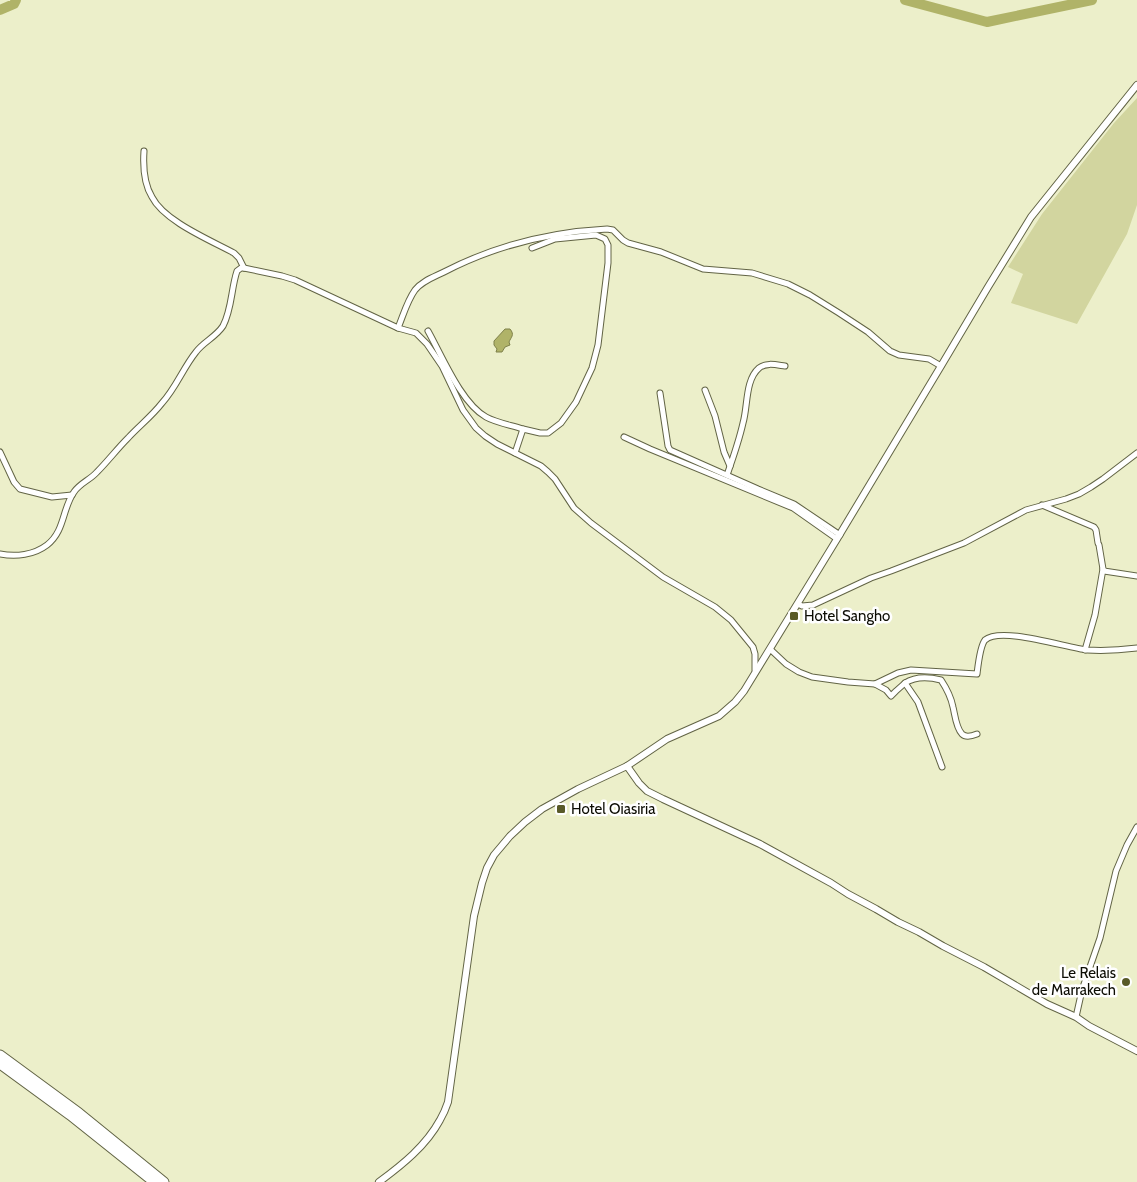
<svg xmlns="http://www.w3.org/2000/svg" width="1137" height="1182" font-family="Cabin,sans-serif">
	<style>
		.green { fill: #d2d59f }
		.water { fill: #b0b368; stroke: #7f814a }
		.lines { fill: none; stroke-linecap: round; stroke-linejoin: round }
		.river { stroke: #b0b368; stroke-width: 10 }
		.minor-casing { stroke: #626445; stroke-width: 7 }
		.tertiary-casing { stroke: #626445; stroke-width: 8 }
		.trunk-casing { stroke: #626445; stroke-width: 11 }
		.minor { stroke: #fff; stroke-width: 5 }
		.tertiary { stroke: #fff; stroke-width: 6 }
		.trunk { stroke: #fff; stroke-width: 9 }
		.poi-dot { fill: #595a28; stroke: #fff; stroke-width: 2 }
		.labels { text-anchor: middle; stroke-width: 5; stroke-linejoin: round; paint-order: stroke }
		.poi-label { font-size: 15px; fill: #0c0c03; stroke: #fff; text-anchor: start }
	</style>
	<rect width="100%" height="100%" fill="#ecefca"/>
	<polygon class="green" points="1137,98 1137,205 1127,234 1077,324 1011,303 1023,274 1008,267 1042,214 1114,123"/>
	<path class="water" d="M505 329H510C515 335 511 337 509 342L510 345 505 347 502 352H496L497 349 494 345V341Z"/>
	<g class="lines">
		<g class="river">
			<polyline points="905,0 987,22 1092,0"/>
			<polyline points="0,10 14,4 16,0"/>
		</g>
		<g class="minor-casing">
			<g id="minor">
				<path d="M144 151C143 166 144 184 152 197 164 221 210 240 234 253L239 258 244 268"/>
				<path d="M398 328C403 316 407 301 415 290 422 281 434 277 444 272 494 246 551 232 607 229L613 230 623 240 628 243 661 252 703 269 752 273 788 284 810 295 839 313 868 332 890 351 899 355 929 359 941 366"/>
				<path d="M428 331C442 356 461 403 486 417 497 423 511 425 523 429"/>
				<polyline points="705,390 715,416 724,452 730,466"/>
				<polyline points="660,393 668,446 670,450 758,489 794,504 840,535"/>
				<polyline points="624,437 650,449 793,508 837,539"/>
				<polyline points="0,452 14,482 20,489 52,497 72,495"/>
				<polyline points="515,453 523,429 540,433 548,433 561,423 576,402 592,368 598,345 608,263 608,245 605,239 596,235 555,239 532,248"/>
				<path d="M727 475C733 458 739 441 743 423 748 406 745 380 759 368 766 362 777 365 785 366"/>
				<polyline points="1042,505 1094,527 1096,530 1098,543"/>
				<path d="M0 554C16 557 34 555 47 545 65 531 62 509 74 492 80 483 90 480 97 472 108 461 117 449 128 438 139 426 152 416 162 403 176 388 183 368 196 352 203 342 216 337 223 326 232 309 231 289 237 271L241 268H244L282 276 295 280 398 328 416 333 427 344 442 366 463 410 476 428 485 436 497 444 541 466 548 472 555 479 574 508 591 523 663 577 715 607 731 620 753 647 755 654V670"/>
				<polyline points="1103,569 1104,571 1137,576"/>
				<polyline points="798,604 802,606 813,605 871,578 891,571 964,543 1026,510 1066,499 1079,494 1091,487 1103,479 1137,453"/>
				<path d="M770 649 786 664 799 672 812 677 848 682 875 684 898 673 911 670 977 674C978 666 980 646 985 640 1001 626 1067 648 1087 650 1104 651 1121 650 1137 648"/>
				<polyline points="1085,650 1095,615 1103,569 1099,545"/>
				<polyline points="875,684 886,690 891,696 896,691 905,683"/>
				<path d="M942 767 918 702 905 683C916 676 929 677 941 680 947 689 951 697 953 707 955 715 956 728 962 734 966 738 972 736 977 734"/>
				<polyline points="1076,1017 1082,990 1100,938 1116,871 1127,845 1137,827"/>
			</g>
		</g>
		<g class="tertiary-casing">
			<g id="tertiary">
				<polyline points="627,766 639,783 647,791 663,799 760,844 831,883 848,894 876,909 898,922 919,932 943,946 984,967 1047,1004 1076,1017 1089,1026 1137,1051"/>
				<path d="M379 1182C402 1165 426 1146 440 1120 443 1115 446 1108 448 1102L474 916 482 883 487 868 494 855 510 836 525 822 542 809 578 789 627 766 667 739 719 716 735 702 744 691 837 539 941 366 988 287 1031 217 1137 85"/>
			</g>
		</g>
		<g class="trunk-casing">
			<g id="trunk">
				<polyline points="0,1055 79,1113 164,1182"/>
				<polyline points="0,1064 70,1115 154,1182"/>
			</g>
		</g>
		<use href="#minor" class="minor"/>
		<use href="#tertiary" class="tertiary"/>
		<use href="#trunk" class="trunk"/>
	</g>
	<g class="poi-dot">
		<rect x="789" y="611" width="10" height="10" rx="2.5"/>
		<rect x="556" y="804" width="10" height="10" rx="2.5"/>
		<circle cx="1126" cy="982" r="5"/>
	</g>
	<g class="labels">
		<g class="poi-label">
			<text x="804" y="621">Hotel Sangho</text>
			<text x="571" y="814">Hotel Oiasiria</text>
			<text x="1116" y="978" text-anchor="end">Le Relais<tspan x="1116" dy="17">de Marrakech</tspan></text>
		</g>
	</g>
</svg>
